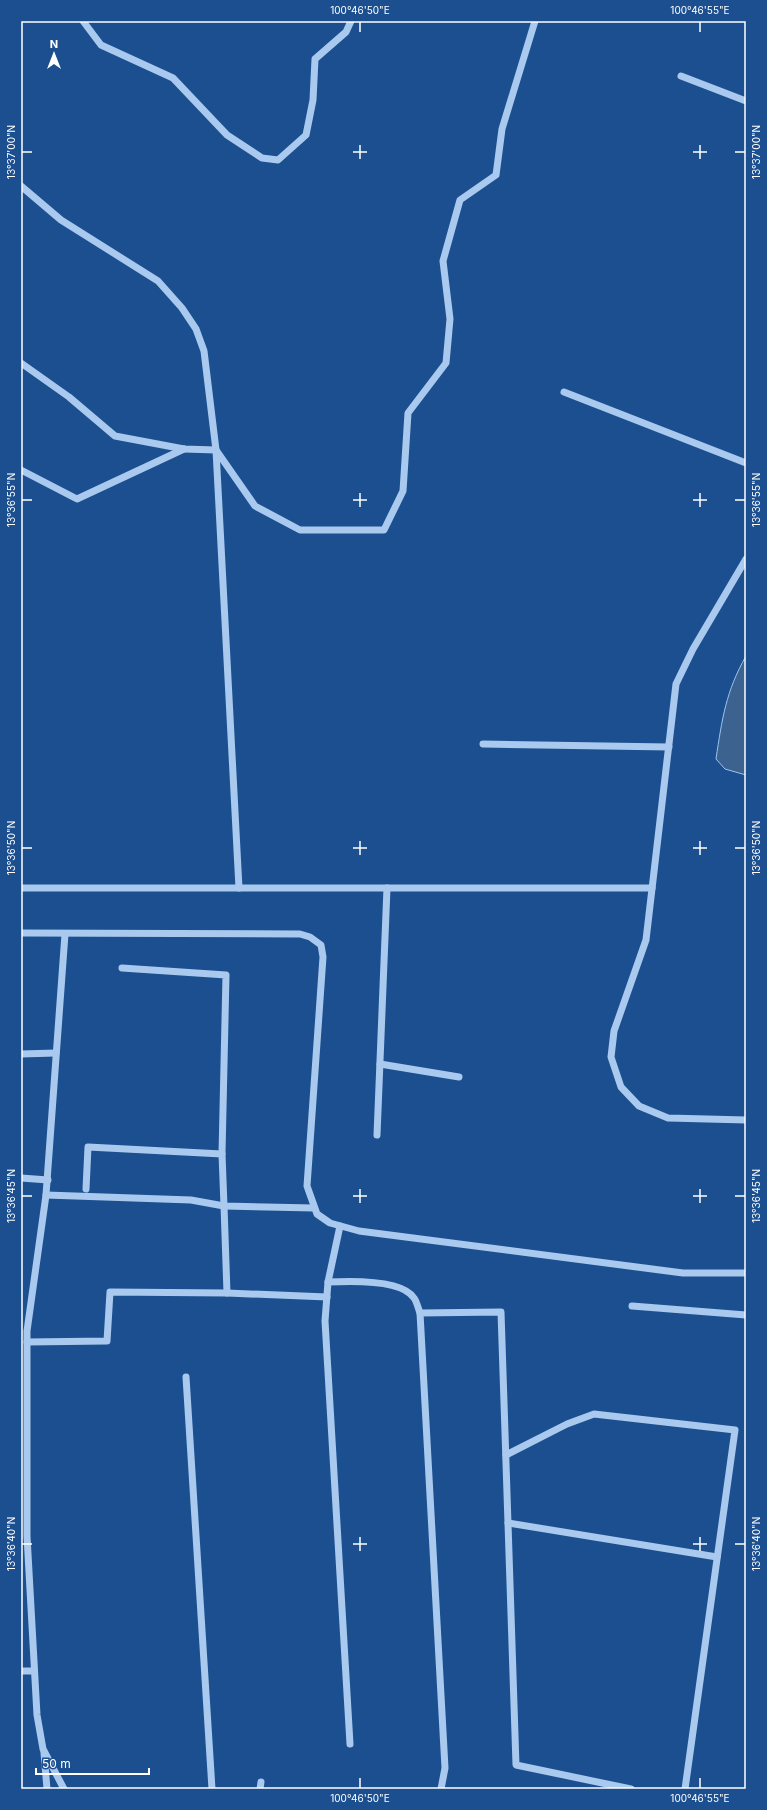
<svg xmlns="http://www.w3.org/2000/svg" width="767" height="1810" font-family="Inter,sans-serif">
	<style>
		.water { fill: #3c6290; stroke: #9cc4f0 }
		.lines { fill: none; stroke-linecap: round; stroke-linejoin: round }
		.minor { stroke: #a9c9ee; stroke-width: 7 }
		.ticks { fill: none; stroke: #fff; stroke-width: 1.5 }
		.neatline { fill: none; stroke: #fff; stroke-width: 1.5 }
		.ticks-label { font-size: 10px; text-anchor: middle; fill: #fff }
	</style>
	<rect width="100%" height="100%" fill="#1b4f8f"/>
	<path class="water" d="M746 656V775L725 769 716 759C722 719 726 691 746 656Z"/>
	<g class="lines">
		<g class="minor">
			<polyline points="83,21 101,45 173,78 227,135 262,158 278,160 306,135 313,100 315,59 346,32 351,21"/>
			<polyline points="681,76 746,101"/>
			<polyline points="21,186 61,220 158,281 182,308 196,329 204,351 216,450 239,888"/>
			<polyline points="21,363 69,397 115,436 184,449 216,450 255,506 300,530 384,530 403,491 408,413 446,363 450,319 443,261 460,200 496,175 502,129 535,21"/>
			<polyline points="564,392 746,463"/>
			<polyline points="21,470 77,499 184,449"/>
			<polyline points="746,559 693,649 676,684 646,940 614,1031 611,1057 621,1087 639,1106 668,1118 746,1120"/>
			<polyline points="483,744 669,747"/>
			<polyline points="21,888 652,888"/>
			<polyline points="21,933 300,934 310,937 321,945 323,957 307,1186 317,1214 330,1223 359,1231 683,1273 746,1273"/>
			<polyline points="122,968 226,975 222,1154 224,1206 314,1208"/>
			<polyline points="21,1054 56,1053"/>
			<polyline points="380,1064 459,1077"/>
			<polyline points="377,1135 387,888"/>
			<polyline points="21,1178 48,1180"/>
			<polyline points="86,1189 88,1147 222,1154"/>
			<polyline points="46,1195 191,1200 224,1206 227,1293"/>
			<polyline points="340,1226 328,1282 325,1321 350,1744"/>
			<path d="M328 1282C348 1281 402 1279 414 1298 417 1302 418 1308 420 1313L445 1768 441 1789"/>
			<polyline points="632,1306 746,1315"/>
			<polyline points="420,1313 501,1312 516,1765 631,1789"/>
			<polyline points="27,1342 107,1341 110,1292 227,1293 327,1297"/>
			<polyline points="186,1377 212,1789"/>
			<polyline points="506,1455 567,1424 594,1414 735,1430 685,1789"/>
			<polyline points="508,1523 717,1557"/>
			<polyline points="21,1671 34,1671"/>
			<polyline points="44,1753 47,1789"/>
			<polyline points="64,1789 43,1749 37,1715 27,1536 27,1331 46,1195 65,934"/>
			<polyline points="260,1789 261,1782"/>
		</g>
	</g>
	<path class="ticks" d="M360 22V32M700 22V32M360 145V159M700 145V159M22 152H32M353 152H367M693 152H707M735 152H745M360 493V507M700 493V507M22 500H32M353 500H367M693 500H707M735 500H745M360 841V855M700 841V855M22 848H32M353 848H367M693 848H707M735 848H745M360 1189V1203M700 1189V1203M22 1196H32M353 1196H367M693 1196H707M735 1196H745M360 1537V1551M700 1537V1551M22 1544H32M353 1544H367M693 1544H707M735 1544H745M360 1778V1788M700 1778V1788"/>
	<rect width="767" height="1810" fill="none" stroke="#1b4f8f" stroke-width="44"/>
	<g transform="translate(54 54)" stroke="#1b4f8f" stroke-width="3" paint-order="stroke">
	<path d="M0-3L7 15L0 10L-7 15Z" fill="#ffffff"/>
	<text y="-6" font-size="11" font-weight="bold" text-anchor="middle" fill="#ffffff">N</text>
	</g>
	<path d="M36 1768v6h113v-6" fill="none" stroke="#ffffff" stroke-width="2"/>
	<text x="42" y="1768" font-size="12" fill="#ffffff" stroke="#1b4f8f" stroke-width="3" paint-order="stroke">50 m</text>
	<rect x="22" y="22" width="723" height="1766" class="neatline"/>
	<g class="ticks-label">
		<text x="360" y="14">100°46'50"E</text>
		<text x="700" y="14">100°46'55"E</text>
		<text transform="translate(11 152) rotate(-90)" y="4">13°37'00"N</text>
		<text transform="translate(756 152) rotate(-90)" y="4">13°37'00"N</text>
		<text transform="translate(11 500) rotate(-90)" y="4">13°36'55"N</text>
		<text transform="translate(756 500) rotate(-90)" y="4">13°36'55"N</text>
		<text transform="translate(11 848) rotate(-90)" y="4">13°36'50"N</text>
		<text transform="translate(756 848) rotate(-90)" y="4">13°36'50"N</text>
		<text transform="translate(11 1196) rotate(-90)" y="4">13°36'45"N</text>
		<text transform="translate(756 1196) rotate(-90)" y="4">13°36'45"N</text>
		<text transform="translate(11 1544) rotate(-90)" y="4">13°36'40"N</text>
		<text transform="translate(756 1544) rotate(-90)" y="4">13°36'40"N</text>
		<text x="360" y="1802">100°46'50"E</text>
		<text x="700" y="1802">100°46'55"E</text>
	</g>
</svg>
